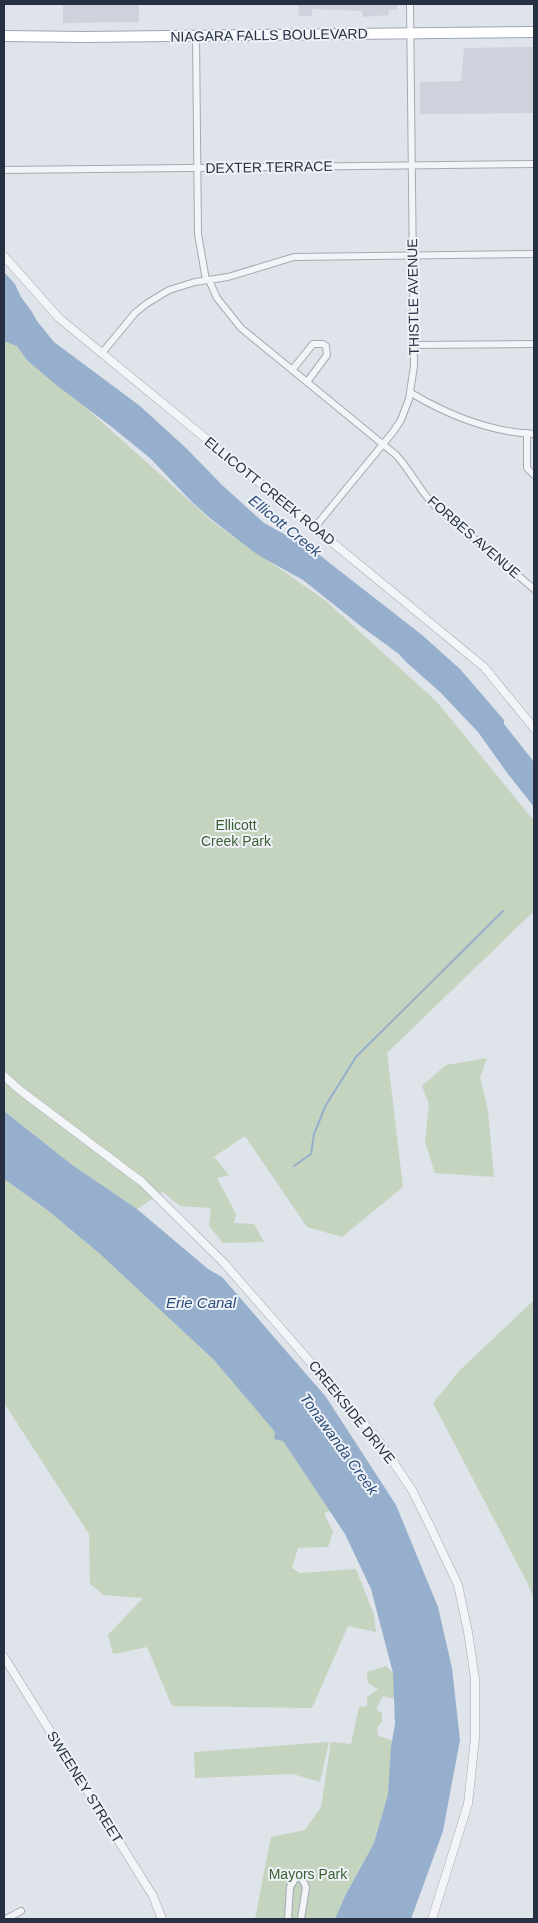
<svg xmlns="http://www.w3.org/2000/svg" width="538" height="1923" font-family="Helvetica,sans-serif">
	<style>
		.built { fill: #cdd2dc }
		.green { fill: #c4d4bf }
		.water { fill: #96afcd }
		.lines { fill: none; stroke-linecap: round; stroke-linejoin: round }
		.stream { stroke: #96afcd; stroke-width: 2 }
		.minor-casing { stroke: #a4aab4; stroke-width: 8 }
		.tertiary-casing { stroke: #a4aab4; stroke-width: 9 }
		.primary-casing { stroke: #9da6b6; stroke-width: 12 }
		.minor { stroke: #f2f4f7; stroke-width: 6 }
		.tertiary { stroke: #f2f4f7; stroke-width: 8 }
		.primary { stroke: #fff; stroke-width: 10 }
		.labels { text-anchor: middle; stroke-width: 4; stroke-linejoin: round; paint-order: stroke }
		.street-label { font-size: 14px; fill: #263042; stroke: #eff2f7 }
		.park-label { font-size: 14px; fill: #3a5f32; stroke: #eff2f7 }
		.water-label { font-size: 15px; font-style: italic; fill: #2c4d7a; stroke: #eff2f7 }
	</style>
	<rect width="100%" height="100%" fill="#dfe3ea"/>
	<g class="built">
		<polygon points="63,4 139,4 139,22 63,23"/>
		<polygon points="298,4 397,4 397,10 388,10 389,15 363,17 362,11 313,9 311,16 299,16"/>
		<polygon points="534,47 534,113 420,114 420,82 461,81 464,48"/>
	</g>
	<g class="green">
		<polygon points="4,312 63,387 214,523 326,601 437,702 534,821 534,911 387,1053 403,1187 342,1237 307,1227 245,1136 214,1157 229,1175 217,1178 236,1214 234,1223 254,1224 264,1242 223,1243 209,1226 211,1208 180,1206 163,1192 137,1209 71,1164 4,1111"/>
		<polygon points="487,1058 480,1077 488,1111 494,1177 435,1173 425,1142 429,1104 422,1086 446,1065"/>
		<polygon points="4,1179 46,1209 100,1254 214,1360 283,1441 330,1511 324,1513 333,1532 328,1547 298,1548 292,1568 300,1573 356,1569 374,1615 376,1632 348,1626 312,1708 172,1706 147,1647 113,1654 108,1635 143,1598 104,1595 90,1584 89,1534 4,1403"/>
		<polygon points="534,1300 534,1600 528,1584 433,1403 459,1371"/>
		<polygon points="386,1666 402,1682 399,1694 393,1699 383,1696 376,1709 382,1713 382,1721 377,1728 378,1736 395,1741 388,1794 374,1843 345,1896 335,1919 255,1919 271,1837 305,1830 321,1807 331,1742 351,1744 359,1707 367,1706 367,1697 378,1689 368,1683 367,1672"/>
		<polygon points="329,1742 320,1782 293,1774 195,1778 194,1752"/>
	</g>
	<g class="water">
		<polygon points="4,272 15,284 21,297 32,312 37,321 54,342 140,406 186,448 222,485 264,523 313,550 422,635 460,669 504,720 504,724 534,762 534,807 508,774 478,732 440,692 406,662 399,654 362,627 303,580 258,555 211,519 192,502 150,458 113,428 55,384 27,360 17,346 4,341"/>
		<polygon points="4,1111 71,1164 137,1209 208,1269 222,1277 326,1397 396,1505 438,1607 452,1668 460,1740 443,1831 411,1919 335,1919 345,1896 374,1843 388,1794 391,1747 395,1724 393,1673 371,1589 345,1534 283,1441 274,1439 275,1432 214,1360 100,1254 46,1209 4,1179"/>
	</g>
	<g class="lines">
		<polyline class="stream" points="294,1166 311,1154 314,1134 326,1105 356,1057 503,911"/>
		<g class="minor-casing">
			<g id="minor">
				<polyline points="196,36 198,234 206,280"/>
				<polyline points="4,170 534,164"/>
				<path d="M209 280 217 298 241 328 396 455C411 471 419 490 434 505L534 589"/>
				<polyline points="413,345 534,344"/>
				<polyline points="102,353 135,313 146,304 169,290 195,282 228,277 294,257 534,254"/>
				<polyline points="292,370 313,344 323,344 326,346 327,355 307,382"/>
				<path d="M411 393C448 415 490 432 534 434"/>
				<polyline points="527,433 527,468 534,475"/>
				<polyline points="315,527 393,432 401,420 409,399 414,366 410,4"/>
				<polyline points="6,1919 21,1911"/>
				<polyline points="288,1919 290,1887 299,1873 306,1887 301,1919"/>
			</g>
		</g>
		<g class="tertiary-casing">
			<g id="tertiary">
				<polyline points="4,256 59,318 484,667 534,728"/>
				<polyline points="4,1076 21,1091 142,1182 224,1263 379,1441 412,1490 429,1524 458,1585 468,1632 475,1679 475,1738 468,1804 432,1919"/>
				<polyline points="4,1657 153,1896 162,1919"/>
			</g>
		</g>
		<g class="primary-casing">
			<polyline id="primary" points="4,36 84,37 534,32"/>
		</g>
		<use href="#minor" class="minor"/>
		<use href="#tertiary" class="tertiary"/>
		<use href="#primary" class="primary"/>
	</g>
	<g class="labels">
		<g class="street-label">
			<text transform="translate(269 35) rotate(-1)" y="5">NIAGARA FALLS BOULEVARD</text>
			<text transform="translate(269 167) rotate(-1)" y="5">DEXTER TERRACE</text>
			<text transform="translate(413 297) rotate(-91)" y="5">THISTLE AVENUE</text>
			<text transform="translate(270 491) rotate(39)" y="5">ELLICOTT CREEK ROAD</text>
			<text transform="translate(474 537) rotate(41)" y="5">FORBES AVENUE</text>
			<text transform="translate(352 1412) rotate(51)" y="5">CREEKSIDE DRIVE</text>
			<text transform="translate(85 1787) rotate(58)" y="5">SWEENEY STREET</text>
		</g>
		<g class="park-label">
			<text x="236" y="830">Ellicott<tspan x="236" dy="16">Creek Park</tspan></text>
			<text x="308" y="1879">Mayors Park</text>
		</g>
		<g class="water-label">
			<text transform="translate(285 526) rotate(39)" y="5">Ellicott Creek</text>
			<text x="201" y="1308">Erie Canal</text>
			<text transform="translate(339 1444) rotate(54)" y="5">Tonawanda Creek</text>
		</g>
	</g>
	<rect width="538" height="1923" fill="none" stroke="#263042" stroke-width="10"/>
</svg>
